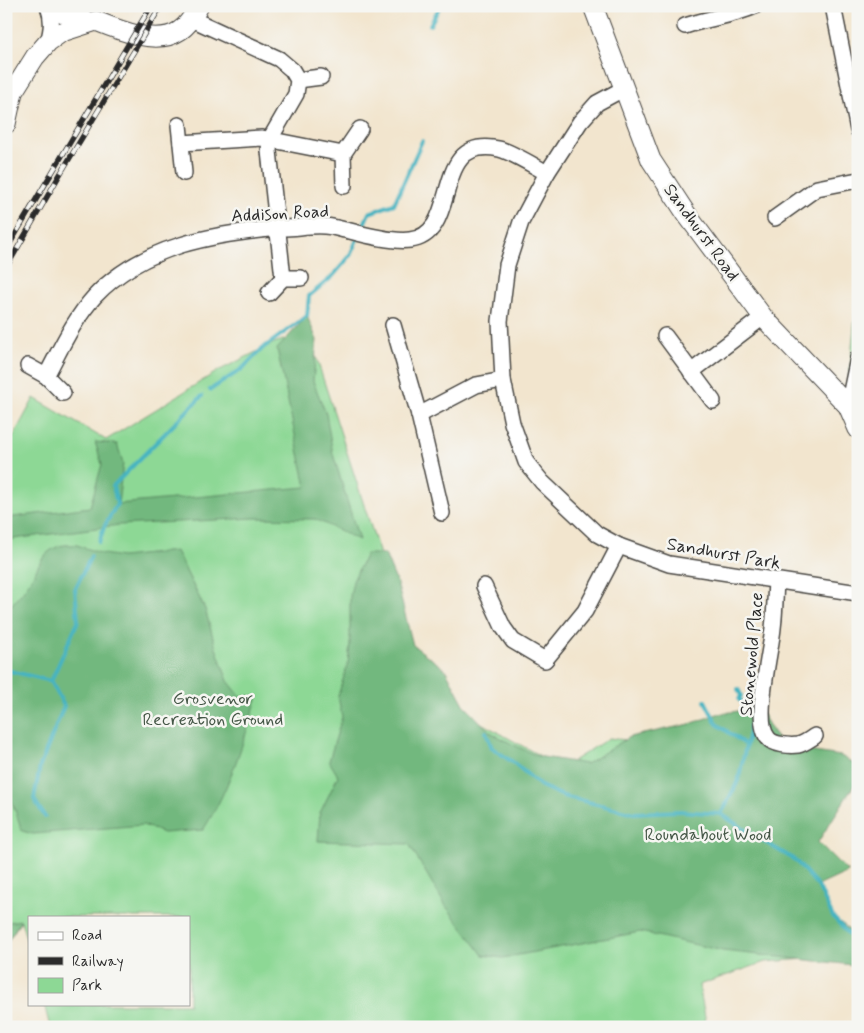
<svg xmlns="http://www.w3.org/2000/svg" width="864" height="1033" font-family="Mynerve,sans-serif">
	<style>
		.green { fill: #8dd895; stroke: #5c8260 }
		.forest { fill: #72b87e; stroke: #4e7254 }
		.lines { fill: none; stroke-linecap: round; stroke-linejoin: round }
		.stream { stroke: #46b4c1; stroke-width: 4 }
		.minor-casing { stroke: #494743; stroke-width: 18 }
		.tertiary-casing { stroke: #494743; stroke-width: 21 }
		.minor { stroke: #fff; stroke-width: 15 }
		.tertiary { stroke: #fff; stroke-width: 19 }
		.rail-casing { stroke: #2b2b2b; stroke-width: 5.5 }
		.rail { stroke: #f6f6f2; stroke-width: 4; stroke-dasharray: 11; stroke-linecap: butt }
		.labels { text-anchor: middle; stroke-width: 5; stroke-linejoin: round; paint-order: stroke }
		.street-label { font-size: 18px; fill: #2b2b2b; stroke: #f6f6f2 }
		.park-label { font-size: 18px; fill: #445646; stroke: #f6f6f2 }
	</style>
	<rect width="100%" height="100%" fill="#f6f6f2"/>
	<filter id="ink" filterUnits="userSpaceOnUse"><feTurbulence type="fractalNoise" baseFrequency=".02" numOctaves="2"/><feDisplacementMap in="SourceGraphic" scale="10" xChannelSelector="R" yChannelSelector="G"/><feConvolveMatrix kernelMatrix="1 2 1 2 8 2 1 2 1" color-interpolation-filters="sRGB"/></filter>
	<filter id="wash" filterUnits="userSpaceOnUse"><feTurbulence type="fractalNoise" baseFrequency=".0096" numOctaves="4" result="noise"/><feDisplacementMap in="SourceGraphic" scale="20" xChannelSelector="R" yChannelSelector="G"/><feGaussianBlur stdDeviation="1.12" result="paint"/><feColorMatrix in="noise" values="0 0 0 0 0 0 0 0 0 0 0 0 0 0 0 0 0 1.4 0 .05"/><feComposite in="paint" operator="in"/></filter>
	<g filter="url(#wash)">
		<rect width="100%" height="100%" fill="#f2e5ce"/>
		<g class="green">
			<polygon points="858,287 858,419 847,396"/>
			<polygon points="308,332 410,647 442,701 562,768 609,738 765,757 789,861 848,956 765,962 699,985 707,1027 50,1027 44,1004 189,1004 189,917 29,917 29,949 21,921 6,944 6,450 34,398 106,440 218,371 274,343"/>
		</g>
		<g class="forest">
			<polygon points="307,316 317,340 313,381 326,414 333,454 359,540 315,519 255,518 119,525 6,540 6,518 90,507 102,464 95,442 117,444 123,463 118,504 306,487 277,349"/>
			<path d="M77 545 103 554 122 557 176 551 205 609 216 648 228 681 240 696H258C243 742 230 789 203 830L163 833 143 825 33 834 22 831 13 804 6 797V612C12 603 20 596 26 587 36 574 40 553 57 547 63 544 72 545 77 545Z"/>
			<polygon points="366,554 385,554 397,583 413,645 445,669 465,706 490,732 512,744 537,756 586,764 629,737 690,724 717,714 759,708 782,747 841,756 858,766 858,779 818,842 848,872 818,886 833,917 858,936 858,982 853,965 723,951 640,932 503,958 483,955 445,905 409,844 318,841 320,813 338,776 329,761 342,717 338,696 348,663 350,643 350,596 353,581"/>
			<polygon points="21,920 6,944 6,925 8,922"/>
		</g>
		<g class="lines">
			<g class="stream">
				<polyline points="430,25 440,6"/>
				<polyline points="361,231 369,213 394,204 422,141"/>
				<polyline points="210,390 242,369 263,348 307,316 309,296 332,277 350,256 358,237"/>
				<polyline points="99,542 104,527 117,504 113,486 202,396"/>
				<polyline points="6,670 51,681 64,706 40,766 34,799 45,817"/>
				<polyline points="51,681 78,621 75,589 91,556"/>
				<polyline points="705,701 717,724 746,745"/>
				<polyline points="486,732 492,748 514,763 541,786 563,796 634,813 680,811 721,814 753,835 795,860 818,886 833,917 858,944"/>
				<polyline points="721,814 738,781 752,719 747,704 739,700 741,695 738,689"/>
			</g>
		</g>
	</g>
	<g filter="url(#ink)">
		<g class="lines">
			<g class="minor-casing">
				<g id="minor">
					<path d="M48 6C53 19 52 29 48 42"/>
					<polyline points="51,6 63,15 96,21"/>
					<polyline points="833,6 858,130"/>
					<polyline points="192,19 279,59 292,70 298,80 296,94 270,139 269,151 283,278"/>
					<path d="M685 26C708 18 733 16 755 6"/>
					<polyline points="298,80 321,77"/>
					<polyline points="623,89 597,103 580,122 547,173 521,222 507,265 500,321 503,380 512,423 526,462 542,482 597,534 619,546 669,564 858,593"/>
					<polyline points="179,125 184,173"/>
					<polyline points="181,143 262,138 343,154"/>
					<polyline points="344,186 343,154 360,129"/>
					<polyline points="775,218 817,188 858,180"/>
					<polyline points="269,293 283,278 301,278"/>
					<polyline points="393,325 419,415 442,513"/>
					<polyline points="665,336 713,401"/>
					<polyline points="28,366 46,376 63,393"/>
					<polyline points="691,372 763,317"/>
					<path d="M46 376C61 348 74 319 95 296 143 245 216 233 283 228 296 228 310 225 324 226 333 226 342 230 350 231 365 235 395 242 410 240 463 234 429 134 499 149 512 152 534 166 547 173"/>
					<polyline points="848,406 858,358"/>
					<polyline points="419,415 476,385 503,380"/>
					<path d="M776 581C775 597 775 612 773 628 771 651 753 721 768 738 773 745 790 746 798 745 804 744 810 739 815 736"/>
					<polyline points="484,586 503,627 513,641 545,660 585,611 619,546"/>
				</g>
			</g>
			<g class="tertiary-casing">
				<g id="tertiary">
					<polyline points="593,6 651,160 687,215 763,317 848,406 858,429"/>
					<path d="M96 21C118 30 157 46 179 31 188 26 194 15 199 6"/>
					<polyline points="6,124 13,92 35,57 48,42 62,32 96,21"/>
				</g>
			</g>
			<use href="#minor" class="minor"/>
			<use href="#tertiary" class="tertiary"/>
			<g class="rail-casing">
				<g id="rail">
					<polyline points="6,250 151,6"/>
					<polyline points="6,268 59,176 161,6"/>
				</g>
			</g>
			<use href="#rail" class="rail"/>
		</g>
	</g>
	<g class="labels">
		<g class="street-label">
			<text transform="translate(280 213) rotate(-3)" y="6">Addison Road</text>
			<text transform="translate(702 232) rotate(54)" y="6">Sandhurst Road</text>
			<text transform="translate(724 553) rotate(10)" y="6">Sandhurst Park</text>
			<text transform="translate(751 654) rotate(-85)" y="6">Stonewold Place</text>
		</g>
		<g class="park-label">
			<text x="213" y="704">Grosvenor<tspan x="213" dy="21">Recreation Ground</tspan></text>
			<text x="708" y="840">Roundabout Wood</text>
		</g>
	</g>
	<rect width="864" height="1033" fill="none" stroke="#f6f6f2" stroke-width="25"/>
	<rect x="28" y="916" width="162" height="90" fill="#f6f6f2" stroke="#a5a5a2"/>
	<rect x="38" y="932" width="25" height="8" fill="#ffffff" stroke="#a5a5a2"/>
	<text x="72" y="940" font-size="15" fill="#2b2b2b">Road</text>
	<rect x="38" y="957" width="25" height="8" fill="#2b2b2b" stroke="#a5a5a2"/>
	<text x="72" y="966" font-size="15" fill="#2b2b2b">Railway</text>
	<rect x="38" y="978" width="25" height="15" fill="#8dd895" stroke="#a5a5a2"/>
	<text x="72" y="990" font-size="15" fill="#2b2b2b">Park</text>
</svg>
